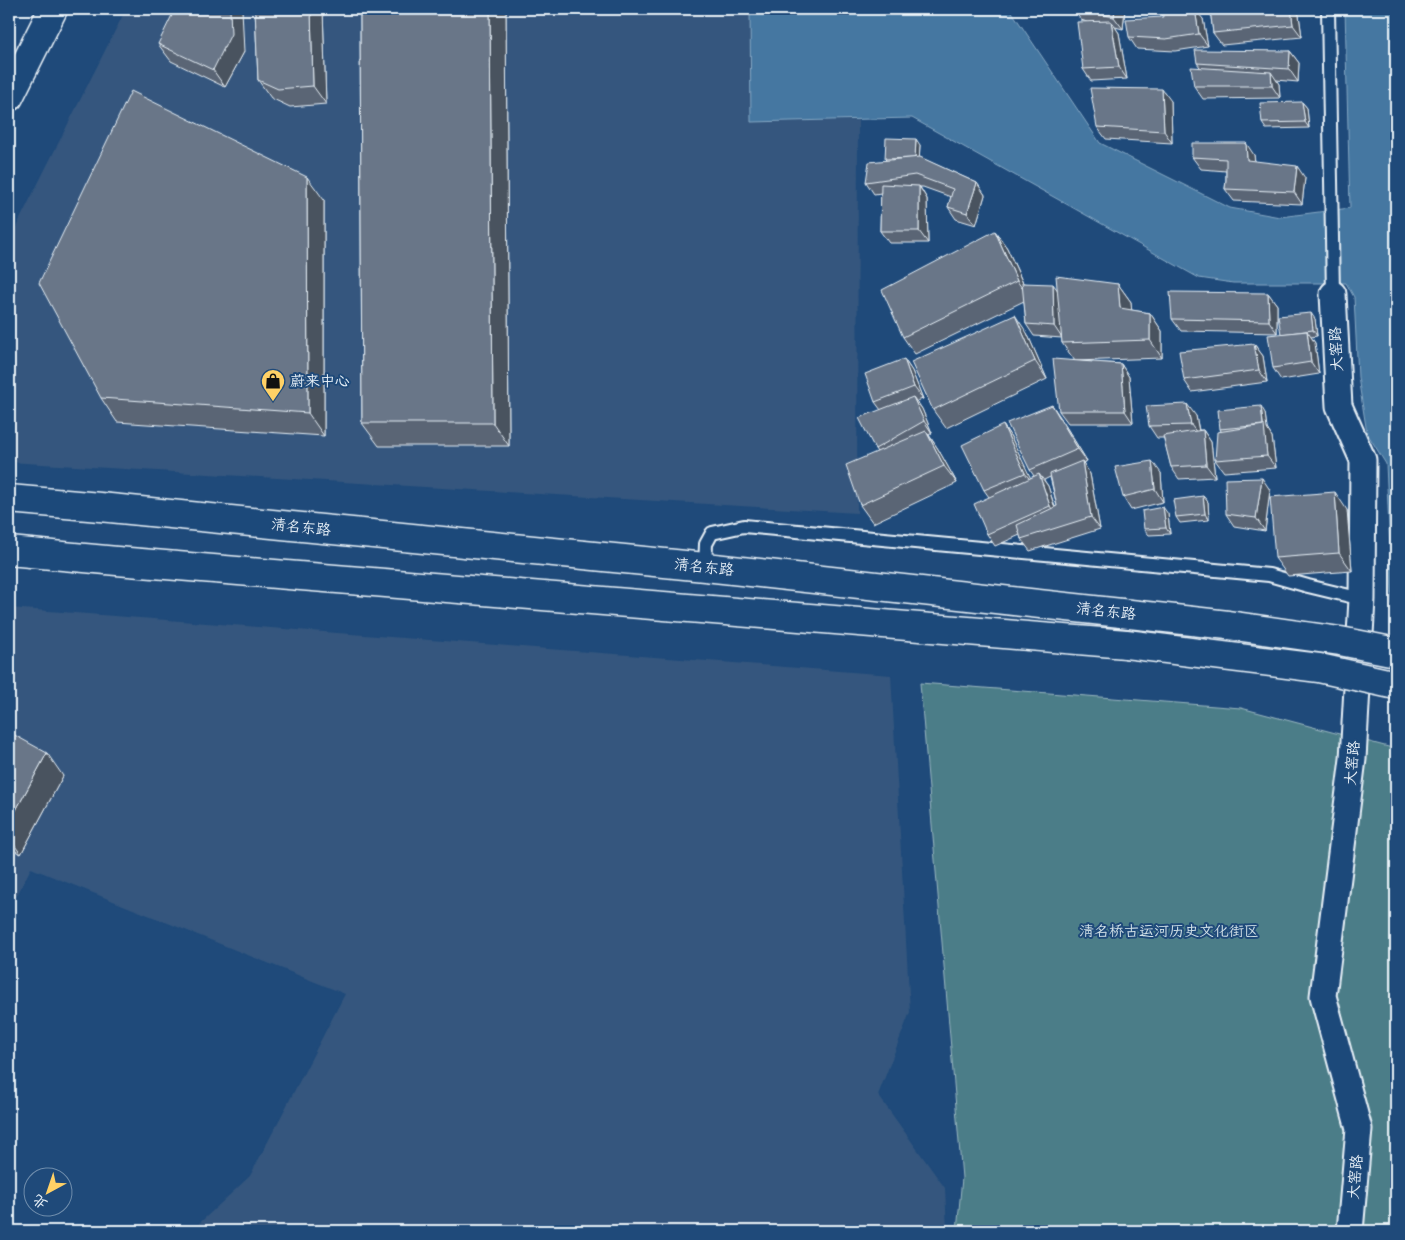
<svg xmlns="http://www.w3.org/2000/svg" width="1405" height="1240" font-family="'Architects Daughter','LXGW WenKai TC',sans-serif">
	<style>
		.built { fill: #35577e }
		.green { fill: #4c7d88; stroke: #9ab7c0 }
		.water { fill: #4477a1; stroke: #86a8c4 }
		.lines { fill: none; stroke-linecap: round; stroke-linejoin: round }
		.service-casing { stroke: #e8f1f8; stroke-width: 16 }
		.minor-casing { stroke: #e8f1f8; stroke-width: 29 }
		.secondary-casing { stroke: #e8f1f8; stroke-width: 31 }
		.service { stroke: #1f4a7a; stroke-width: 12 }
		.minor { stroke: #1f4a7a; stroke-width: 25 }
		.secondary { stroke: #1f4a7a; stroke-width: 28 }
		.secondary-bridge-casing { stroke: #e8f1f8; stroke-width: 31; stroke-linecap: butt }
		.secondary-bridge { stroke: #1f4a7a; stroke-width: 28 }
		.wall { fill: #5a6575; stroke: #e8f1f8; fill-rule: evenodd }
		.shaded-wall { fill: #4a535f; stroke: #e8f1f8 }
		.building { fill: #697688; stroke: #e8f1f8 }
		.labels { text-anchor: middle; stroke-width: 4; stroke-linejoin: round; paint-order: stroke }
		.street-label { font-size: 15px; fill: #e8f1f8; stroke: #1f4a7a }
		.poi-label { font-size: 15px; fill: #e8f1f8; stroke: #1f4a7a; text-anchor: start }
		.park-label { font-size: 15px; fill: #d1e0e7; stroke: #1f4a7a }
	</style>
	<rect width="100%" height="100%" fill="#1f4a7a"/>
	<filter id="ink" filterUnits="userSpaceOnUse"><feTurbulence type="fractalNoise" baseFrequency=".02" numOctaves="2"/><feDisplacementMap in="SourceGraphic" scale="10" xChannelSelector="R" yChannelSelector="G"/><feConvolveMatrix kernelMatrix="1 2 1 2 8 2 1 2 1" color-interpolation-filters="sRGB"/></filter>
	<g filter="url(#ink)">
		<g class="built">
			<polygon points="126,9 750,9 751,122 858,120 857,513 9,462 9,241"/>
			<polygon points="9,608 891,675 910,1012 878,1095 945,1188 947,1231 191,1231 250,1176 345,994 31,868 9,911"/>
		</g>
		<polygon class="green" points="920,683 1241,708 1396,749 1396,1231 957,1231 962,1178"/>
		<polygon class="water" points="750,9 1010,9 1100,143 1230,208 1280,217 1350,208 1345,9 1396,9 1396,680 1386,464 1367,433 1358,377 1354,297 1346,283 1233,283 1199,278 912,118 751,122"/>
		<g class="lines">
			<g class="service-casing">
				<g id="service">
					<polyline points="1328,9 1333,294"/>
					<polyline points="705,567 706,544 712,533 744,526 1269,575 1308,586 1362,599"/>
				</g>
			</g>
			<g class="minor-casing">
				<polyline id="minor" points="1333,294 1339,406 1363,460 1362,599 1353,759 1323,996 1359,1129 1350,1231"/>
			</g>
			<g class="secondary-casing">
				<g id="secondary">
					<polyline points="9,97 53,9"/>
					<polyline points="9,499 100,507 705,567 1121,613"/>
					<polyline points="9,551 117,561 1126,644"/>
				</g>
			</g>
			<use href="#service" class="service"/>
			<use href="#minor" class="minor"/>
			<use href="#secondary" class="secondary"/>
			<g class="secondary-bridge-casing">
				<g id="secondary-bridge">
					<polyline points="1121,613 1228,625 1340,641 1396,652"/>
					<polyline points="1126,644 1319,668 1396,685"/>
				</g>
			</g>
			<use href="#secondary-bridge" class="secondary-bridge"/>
		</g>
		<g class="wall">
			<polygon points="255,9 323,9 326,104 290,107 271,98 258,80"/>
			<polygon points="360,9 506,9 509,446 379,446 362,423"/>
			<polygon points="1073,9 1125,9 1123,29 1115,27 1119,33 1127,79 1091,81 1083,69 1087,22 1081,20"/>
			<polygon points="1210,9 1295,9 1299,15 1302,37 1222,45 1213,33"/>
			<polygon points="1163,17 1203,19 1208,46 1175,51 1137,49 1129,37"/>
			<polygon points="158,44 244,52 225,87 171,61"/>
			<polygon points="1290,51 1299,63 1298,82 1276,80 1279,84 1280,98 1203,99 1194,86 1200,67 1197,63"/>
			<polygon points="1171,101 1172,143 1106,139 1097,127"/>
			<polygon points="1302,102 1307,108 1309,128 1266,129 1262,123"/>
			<polygon points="920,145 919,157 977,183 985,195 976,225 956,219 948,207 951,197 923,187 920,187 927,199 928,243 889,243 880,231 881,193 874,194 866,182 886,160 885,159"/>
			<polygon points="1254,155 1255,161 1305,178 1302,204 1234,201 1225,189 1226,180 1226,171 1201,169 1192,157"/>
			<polygon points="324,200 324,436 117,422 101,398"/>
			<polygon points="995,231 1007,248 1023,283 1058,290 1118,284 1131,302 1131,310 1150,313 1162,331 1162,358 1075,361 1121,364 1129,377 1133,423 1068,423 1059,411 1075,361 1062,343 1062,338 1034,336 1026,324 1024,301 915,354 903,337"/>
			<polygon points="1268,293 1277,305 1277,333 1181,331 1172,319"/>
			<polygon points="1315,319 1317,336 1311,337 1315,343 1319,374 1281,380 1273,368"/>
			<polygon points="1027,333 1047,379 946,428 933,410"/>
			<polygon points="1254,344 1263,356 1267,382 1192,392 1184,380"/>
			<polygon points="904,359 912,371 923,399 917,401 922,409 932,433 929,435 938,449 957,483 873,523 860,505 877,452 875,449 881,410 875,402"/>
			<path d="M1052 405 1060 417 1087 461 1083 463 1090 474 1100 529 1030 551 1021 539 1020 535 995 546 987 534 989 497 984 490 1003 425 1011 437 1030 478 1034 476 1030 470ZM1050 477 1057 506 1055 507 1048 486 1044 480Z"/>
			<polygon points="1265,413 1267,429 1272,437 1276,468 1224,472 1215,460 1221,431 1220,429"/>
			<polygon points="1196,416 1199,430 1203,430 1211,442 1215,477 1179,479 1171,467 1164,438 1157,438 1149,426"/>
			<polygon points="1161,473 1163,502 1131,510 1123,497"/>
			<polygon points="1270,490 1265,531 1234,526 1226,514"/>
			<polygon points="1203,496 1208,502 1209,520 1180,523 1176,517"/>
			<polygon points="1347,510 1352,571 1288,576 1275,558"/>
			<polygon points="1168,514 1170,534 1149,535 1144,529"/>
			<polygon points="9,732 63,776 21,854 9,848"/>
		</g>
		<g class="shaded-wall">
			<polygon points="230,9 242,9 244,52 225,87 213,70"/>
			<polygon points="311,9 323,9 326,104 313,86"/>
			<polygon points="490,9 506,9 509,446 493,423"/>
			<polygon points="1115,9 1125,9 1123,29 1114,17"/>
			<polygon points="1195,9 1203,19 1208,46 1199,34"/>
			<polygon points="1291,9 1295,9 1299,15 1302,37 1293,25"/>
			<polygon points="1111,21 1119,33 1127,79 1119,67"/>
			<polygon points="1290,51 1299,63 1298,82 1289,69"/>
			<polygon points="1271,72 1279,84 1280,98 1272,86"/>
			<polygon points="1162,89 1171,101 1172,143 1164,131"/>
			<polygon points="1302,102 1307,108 1309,128 1305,122"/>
			<polygon points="916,139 920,145 919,165 915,159"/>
			<polygon points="1246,143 1254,155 1256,172 1247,160"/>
			<polygon points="1297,166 1305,178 1302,204 1294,192"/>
			<polygon points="307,177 324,200 324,436 308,413"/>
			<polygon points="977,183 985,195 976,225 967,213"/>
			<polygon points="919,186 927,199 928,243 919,231"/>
			<polygon points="995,231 1007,248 1030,299 1017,281"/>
			<polygon points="1053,284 1062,296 1062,338 1054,326"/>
			<polygon points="1118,284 1131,302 1133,326 1120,308"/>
			<polygon points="1268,293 1277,305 1277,333 1269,321"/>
			<polygon points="1150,313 1162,331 1162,358 1150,340"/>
			<polygon points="1311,313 1315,319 1317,336 1313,330"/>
			<polygon points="1015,315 1027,333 1047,379 1035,361"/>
			<polygon points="1307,331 1315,343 1319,374 1311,362"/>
			<polygon points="1254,344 1263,356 1267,382 1259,370"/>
			<polygon points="904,359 912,371 923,399 914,387"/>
			<polygon points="1121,364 1129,377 1133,423 1125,411"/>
			<polygon points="913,397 922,409 932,433 924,421"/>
			<polygon points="1187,404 1196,416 1200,437 1191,425"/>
			<polygon points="1052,405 1060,417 1087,461 1078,449"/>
			<polygon points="1261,406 1265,413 1267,429 1272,437 1276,468 1267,456"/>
			<polygon points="1003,425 1011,437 1034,485 1025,473"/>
			<polygon points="1203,430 1211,442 1215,477 1206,465"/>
			<polygon points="926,431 938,449 957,483 944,466"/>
			<polygon points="1082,461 1090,474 1100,529 1091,517"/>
			<polygon points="1152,461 1161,473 1163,502 1155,489"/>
			<polygon points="1039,474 1048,486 1058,518 1050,506"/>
			<polygon points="1262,478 1270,490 1265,531 1256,518"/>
			<polygon points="1335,492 1347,510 1352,571 1339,553"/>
			<polygon points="1203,496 1208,502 1209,520 1205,514"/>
			<polygon points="1163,507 1168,514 1170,534 1166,528"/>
			<polygon points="47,753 63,776 21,854 9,838 9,823"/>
		</g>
		<g class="building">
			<polygon points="175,9 230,9 231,34 213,70 158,44"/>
			<polygon points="255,9 311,9 313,86 278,89 258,80"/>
			<polygon points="360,9 490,9 493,423 362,423"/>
			<polygon points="1076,9 1115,9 1114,17"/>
			<polygon points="1162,9 1195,9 1199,34 1166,39 1129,37 1126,19 1163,17"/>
			<polygon points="1210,9 1291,9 1293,25 1213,33"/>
			<polygon points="1111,21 1119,67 1083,69 1077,22"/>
			<polygon points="1195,50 1290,51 1289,69 1197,63"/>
			<polygon points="1191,67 1271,72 1272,86 1194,86"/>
			<polygon points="1090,88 1162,89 1164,131 1097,127"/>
			<polygon points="131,91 307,177 308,413 101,398 39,283"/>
			<polygon points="1302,102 1305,122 1262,123 1260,103"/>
			<polygon points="886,138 916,139 915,158 885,159"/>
			<polygon points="1192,143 1246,143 1247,160 1297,166 1294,192 1225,189 1226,180 1226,159 1192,157"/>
			<polygon points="920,157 977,183 967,213 948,207 953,189 915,175 866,182 869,162"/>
			<polygon points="881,184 919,186 919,231 880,231"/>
			<polygon points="995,231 1017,281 903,337 882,290"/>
			<polygon points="1056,276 1118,284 1120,308 1150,313 1150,340 1062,343"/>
			<polygon points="1022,283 1053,284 1054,326 1026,324"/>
			<polygon points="1170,292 1268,293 1269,321 1172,319"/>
			<polygon points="1311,313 1313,330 1281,334 1278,316"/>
			<polygon points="1015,315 1035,361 933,410 911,362"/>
			<polygon points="1307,331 1311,362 1273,368 1268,335"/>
			<polygon points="1254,344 1259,370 1184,380 1179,351"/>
			<polygon points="904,359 914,387 875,402 865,374"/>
			<polygon points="1053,359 1121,364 1125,411 1059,411"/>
			<polygon points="913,397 924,421 875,449 859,418"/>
			<polygon points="1187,404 1191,425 1149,426 1146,406"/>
			<polygon points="1052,405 1078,449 1030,470 1007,423"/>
			<polygon points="1261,406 1263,425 1220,429 1218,410"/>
			<polygon points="1003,425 1025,473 984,490 962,445"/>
			<polygon points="1264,425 1267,456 1215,460 1217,432"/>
			<polygon points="1203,430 1206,465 1171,467 1163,436"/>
			<polygon points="926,431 944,466 860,505 846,465"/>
			<polygon points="1082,461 1091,517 1021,539 1017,525 1057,506 1050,474"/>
			<polygon points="1152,461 1155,489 1123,497 1115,467"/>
			<polygon points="1039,474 1050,506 987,534 974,504"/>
			<polygon points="1262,478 1256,518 1226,514 1225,479"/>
			<polygon points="1335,492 1339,553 1275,558 1270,497"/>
			<polygon points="1203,496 1205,514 1176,517 1173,500"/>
			<polygon points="1163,507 1166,528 1144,529 1142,511"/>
			<polygon points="9,732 47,753 9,823"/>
		</g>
	</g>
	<defs>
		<g id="shop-pin" transform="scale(1.25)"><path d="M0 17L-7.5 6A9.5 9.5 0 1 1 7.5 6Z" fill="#ffd166" stroke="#1f4a7a"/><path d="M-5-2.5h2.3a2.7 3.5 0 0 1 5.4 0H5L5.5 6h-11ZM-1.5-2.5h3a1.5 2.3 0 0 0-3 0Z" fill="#111"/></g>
	</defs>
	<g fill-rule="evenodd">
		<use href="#shop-pin" x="273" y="381"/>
	</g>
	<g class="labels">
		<g class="street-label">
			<text transform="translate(1336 349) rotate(-93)" y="5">大窑路</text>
			<text transform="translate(301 527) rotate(6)" y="5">清名东路</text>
			<text transform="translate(704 567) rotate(6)" y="5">清名东路</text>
			<text transform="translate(1106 611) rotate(6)" y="5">清名东路</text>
			<text transform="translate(1352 763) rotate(-85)" y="5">大窑路</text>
			<text transform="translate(1355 1177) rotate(-85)" y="5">大窑路</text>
		</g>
		<g class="poi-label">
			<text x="290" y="386">蔚来中心</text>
		</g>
		<g class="park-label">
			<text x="1169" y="936">清名桥古运河历史文化街区</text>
		</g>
	</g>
	<rect width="1405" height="1240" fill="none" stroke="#1f4a7a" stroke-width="30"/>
	<rect x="15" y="15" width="1375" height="1210" fill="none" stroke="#e8f1f8" stroke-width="2" filter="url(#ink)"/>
	<g transform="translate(48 1192) rotate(220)"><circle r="24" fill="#1f4a7a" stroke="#6f8dac"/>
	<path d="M0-4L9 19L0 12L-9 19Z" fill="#ffd166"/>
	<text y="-8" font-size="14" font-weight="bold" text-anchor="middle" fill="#e8f1f8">北</text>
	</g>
</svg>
